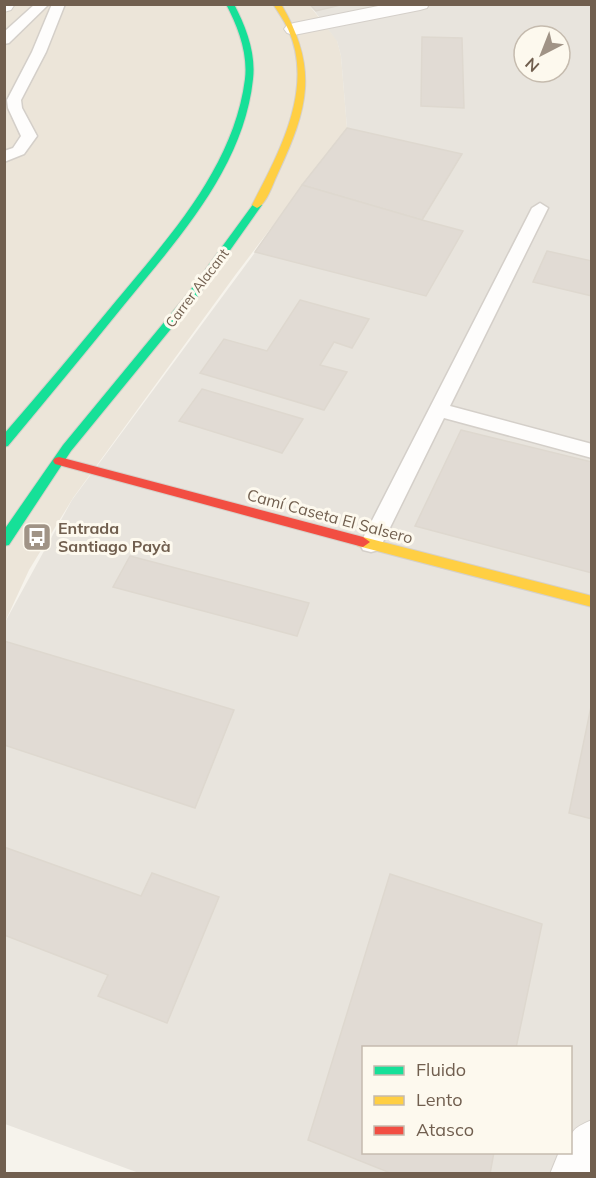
<svg xmlns="http://www.w3.org/2000/svg" width="596" height="1178" font-family="Mulish,sans-serif">
	<style>
		.residential { fill: #ece5d9 }
		.industrial { fill: #e8e4dd; fill-rule: evenodd }
		.building { fill: #e1dbd4; stroke: #ded8cf; stroke-width: 1.5 }
		.lines { fill: none; stroke-linecap: round; stroke-linejoin: round }
		.lane-casing { stroke: #d4cfc9; stroke-width: 3 }
		.street-casing { stroke: #d4cfc9; stroke-width: 2 }
		.fast-casing { stroke: #d5d0c9; stroke-width: 2 }
		.slow-casing { stroke: #d5d0c9; stroke-width: 2 }
		.jam-casing { stroke: #d5d0c9; stroke-width: 2 }
		.lane { fill: #fefdfc; fill-rule: evenodd }
		.street { fill: #fefdfc; fill-rule: evenodd }
		.fast { fill: #16e098; fill-rule: evenodd }
		.slow { fill: #ffcf43; fill-rule: evenodd }
		.jam { fill: #f24e42; fill-rule: evenodd }
		.labels { text-anchor: middle; stroke-width: 6; stroke-linejoin: round; paint-order: stroke }
		.far-street-label { font-size: 14px; fill: #715f4f; stroke: #fdf9ee }
		.street-label { font-size: 16px; fill: #715f4f; stroke: #fdf9ee }
		.poi-label { font-size: 16px; font-weight: bold; fill: #715f4f; stroke: #fdf9ee; text-anchor: start }
	</style>
	<rect width="100%" height="100%" fill="#f6f3ec"/>
	<polygon class="residential" points="5,5 309,5 337,40 341,56 347,128 236,274 73,498 29,570 5,622"/>
	<path class="industrial" d="M310 5H591V1173H139L5 1124 4 624 72 500 347 128 341 56 337 41ZM524 36H560V72H524ZM364 1048H570V1152H364Z"/>
	<g class="building">
		<polygon points="309,4 339,4 340,5 316,11"/>
		<polygon points="422,37 462,38 464,108 421,106"/>
		<polygon points="347,128 462,154 422,220 302,185"/>
		<polygon points="302,185 422,220 463,231 426,296 255,252"/>
		<polygon points="547,251 592,261 592,296 533,282"/>
		<polygon points="300,300 369,319 352,348 334,342 320,365 347,372 324,410 200,373 224,339 267,351"/>
		<polygon points="202,389 303,419 282,453 179,421"/>
		<polygon points="461,430 592,462 592,573 415,526"/>
		<polygon points="130,556 309,603 297,636 113,587"/>
		<polygon points="4,641 234,710 195,808 4,745"/>
		<polygon points="592,702 592,819 569,813"/>
		<polygon points="4,847 141,896 152,873 219,897 167,1023 98,996 108,975 4,935"/>
		<polygon points="390,874 542,924 516,1048 364,1048 364,1152 494,1152 490,1174 393,1174 308,1140"/>
	</g>
	<g class="lines">
		<g class="lane-casing">
			<g id="lane">
				<polygon points="35,4 49,4 9,43 4,44 4,32"/>
				<polygon points="52,4 65,4 46,52 21,100 22,108 37,136 24,154 4,162 4,151 13,148 21,136 8,108 7,100 32,52"/>
				<polygon points="540,203 548,208 450,406 592,444 592,458 444,418 379,550 371,552 363,550 360,544 532,208"/>
			</g>
		</g>
		<g class="street-casing">
			<g id="street">
				<polygon points="4,4 15,4 11,10 4,12"/>
				<polygon points="388,4 429,4 427,8 420,10 294,35 287,33 284,29 287,25 294,23"/>
				<path d="M592 1120V1174H550L559 1152H570C570 1131 571 1129 592 1120Z"/>
			</g>
		</g>
		<g class="fast-casing">
			<g id="fast">
				<path d="M226 4H234C246 27 256 53 253 79 244 167 178 239 124 305 86 352 47 399 8 446L4 447V434C42 390 79 346 116 301 170 236 234 166 245 79 248 53 238 27 226 4Z"/>
				<polygon points="257,202 262,205 197,297 71,451 9,545 4,546 4,530 63,445 189,292 254,203"/>
			</g>
		</g>
		<g class="slow-casing">
			<g id="slow">
				<path d="M273 4H281C319 68 308 109 278 173 273 183 267 204 257 208L252 205C279 153 315 88 288 29 284 20 278 12 273 4Z"/>
				<polygon points="363,537 592,596 592,607 358,546 356,542 358,538"/>
			</g>
		</g>
		<g class="jam-casing">
			<polygon id="jam" points="59,457 363,537 370,542 363,547 55,464 53,461 55,458"/>
		</g>
		<use href="#lane" class="lane"/>
		<use href="#street" class="street"/>
		<use href="#fast" class="fast"/>
		<use href="#slow" class="slow"/>
		<use href="#jam" class="jam"/>
	</g>
	<defs>
		<g id="bus-square" transform="scale(1.5)"><rect x="-9" y="-9" width="18" height="18" rx="4" fill="#a09386" stroke="#fdf9ee"/><path d="M-5-6H5V4H4V6H2V4H-2V6H-4V4H-5ZM-3.5-4V0h7V-4ZM-3.5 1.2v1.5H-2V1.2ZM2 1.2v1.5H3.5V1.2Z" fill="#fff"/></g>
	</defs>
	<g fill-rule="evenodd">
		<use href="#bus-square" x="37" y="537"/>
	</g>
	<g class="labels">
		<g class="far-street-label">
			<text transform="translate(197 288) rotate(-53)" y="5">Carrer Alacant</text>
		</g>
		<g class="street-label">
			<text transform="translate(330 516) rotate(15)" y="6">Camí Caseta El Salsero</text>
		</g>
		<g class="poi-label">
			<text x="58" y="534">Entrada<tspan x="58" dy="18">Santiago Payà</tspan></text>
		</g>
	</g>
	<rect width="596" height="1178" fill="none" stroke="#715f4f" stroke-width="12"/>
	<rect x="362" y="1046" width="210" height="108" fill="#fdf9ee" stroke="#c5bbae" stroke-width="1.5"/>
	<rect x="374" y="1066" width="30" height="9" fill="#16e098" stroke="#c5bbae" stroke-width="1.5"/>
	<text x="416" y="1076" font-size="18" fill="#715f4f">Fluido</text>
	<rect x="374" y="1096" width="30" height="9" fill="#ffcf43" stroke="#c5bbae" stroke-width="1.5"/>
	<text x="416" y="1106" font-size="18" fill="#715f4f">Lento</text>
	<rect x="374" y="1126" width="30" height="9" fill="#f24e42" stroke="#c5bbae" stroke-width="1.5"/>
	<text x="416" y="1136" font-size="18" fill="#715f4f">Atasco</text>
	<g transform="translate(542 54) rotate(222)"><circle r="28" fill="#fdf9ee" stroke="#c5bbae" stroke-width="1.5"/>
	<path d="M0-4.5L10 22L0 15L-10 22Z" fill="#a09386"/>
	<text y="-9" font-size="16" font-weight="bold" text-anchor="middle" fill="#715f4f">N</text>
	</g>
</svg>
